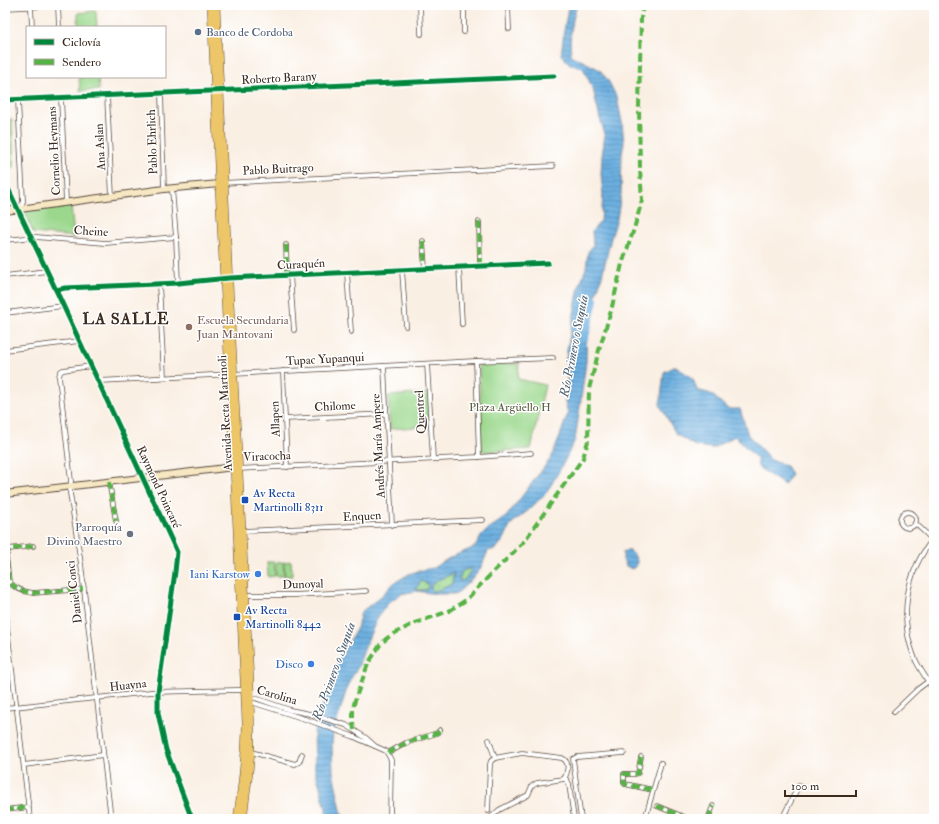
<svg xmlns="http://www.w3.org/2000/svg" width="939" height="824" font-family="'IM FELL Double Pica',serif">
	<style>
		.grass { fill: url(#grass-tufts); stroke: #6b8156 }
		.park { fill: #9bd88d; stroke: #6b8156 }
		.water { fill: url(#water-rules); stroke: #536c7f; fill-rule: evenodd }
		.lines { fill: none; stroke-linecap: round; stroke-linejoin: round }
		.river { stroke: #6bafe0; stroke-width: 8 }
		.minor-casing { stroke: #58483c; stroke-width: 5.5 }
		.tertiary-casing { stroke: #58483c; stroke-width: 6 }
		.secondary-casing { stroke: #58483c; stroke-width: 8 }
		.primary-casing { stroke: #58483c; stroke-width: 8 }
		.minor { stroke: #fff; stroke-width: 4 }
		.tertiary { stroke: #fff; stroke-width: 5 }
		.secondary { stroke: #f7e8c3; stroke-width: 6 }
		.primary { stroke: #ecc669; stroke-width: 7 }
		.quiet { stroke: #57b245; stroke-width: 4; stroke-dasharray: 8 4; stroke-linecap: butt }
		.cycleway-casing { stroke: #fff; stroke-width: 8 }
		.cycleway { stroke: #00873e; stroke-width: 5 }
		.service-dot { fill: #5c6f8a; stroke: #fff; stroke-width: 1.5 }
		.education-dot { fill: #8d6e63; stroke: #fff; stroke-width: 1.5 }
		.transit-dot { fill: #1a4fb4; stroke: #fff; stroke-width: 1.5 }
		.worship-dot { fill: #6b7280; stroke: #fff; stroke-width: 1.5 }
		.shop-dot { fill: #3f7fe0; stroke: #fff; stroke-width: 1.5 }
		.labels { text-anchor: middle; stroke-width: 3; stroke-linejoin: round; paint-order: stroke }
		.service-label { font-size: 12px; fill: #4e5e75; stroke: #fff; text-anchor: start }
		.street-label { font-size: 12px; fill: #3b2a1e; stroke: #fff }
		.education-label { font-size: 12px; fill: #785e54; stroke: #fff; text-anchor: start }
		.park-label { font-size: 12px; fill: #585e3f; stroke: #fff }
		.transit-label { font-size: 12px; fill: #164399; stroke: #fff; text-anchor: start }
		.worship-label { font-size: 12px; fill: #5b616d; stroke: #fff; text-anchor: end }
		.shop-label { font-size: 12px; fill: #366cbe; stroke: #fff; text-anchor: end }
		.water-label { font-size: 13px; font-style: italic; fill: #4e5f6c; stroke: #fff }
		.district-label { font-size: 16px; font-weight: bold; letter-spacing: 1px; fill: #3b2a1e; stroke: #fff }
	</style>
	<defs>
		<pattern id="grass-tufts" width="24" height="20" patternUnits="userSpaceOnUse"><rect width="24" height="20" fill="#9bd88d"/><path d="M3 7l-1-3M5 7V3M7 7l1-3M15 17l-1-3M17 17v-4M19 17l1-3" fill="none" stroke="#86ba79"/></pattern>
		<pattern id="water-rules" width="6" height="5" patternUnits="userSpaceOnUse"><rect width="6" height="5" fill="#6bafe0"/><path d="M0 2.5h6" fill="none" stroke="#598fb5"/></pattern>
	</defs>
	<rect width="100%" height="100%" fill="#fff"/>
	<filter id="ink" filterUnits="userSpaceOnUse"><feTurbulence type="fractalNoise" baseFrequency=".025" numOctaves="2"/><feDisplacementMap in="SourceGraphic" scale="8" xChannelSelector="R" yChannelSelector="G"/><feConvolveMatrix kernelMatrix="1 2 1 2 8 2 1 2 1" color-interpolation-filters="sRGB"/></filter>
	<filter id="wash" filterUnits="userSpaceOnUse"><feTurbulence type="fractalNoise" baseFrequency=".012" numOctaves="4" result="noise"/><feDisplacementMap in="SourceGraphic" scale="16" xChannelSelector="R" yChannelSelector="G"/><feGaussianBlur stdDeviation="0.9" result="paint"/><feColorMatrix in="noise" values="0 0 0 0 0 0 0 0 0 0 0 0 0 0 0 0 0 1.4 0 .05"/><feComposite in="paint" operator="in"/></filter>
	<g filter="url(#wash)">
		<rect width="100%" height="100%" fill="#faefe3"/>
		<g class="grass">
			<polygon points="472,568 465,580 459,581 462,571"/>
			<polygon points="454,573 452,584 439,590 432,592 431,585 440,579"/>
			<polygon points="421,581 428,584 428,590 416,590"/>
		</g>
		<g class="park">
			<polygon points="96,11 97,27 78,27 78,13"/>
			<polygon points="79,77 98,77 99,90 80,91"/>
			<polygon points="5,119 12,119 14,168 5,168"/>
			<polygon points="71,206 74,237 33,233 24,211"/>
			<polygon points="479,364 519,364 518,379 545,385 531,449 482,452"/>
			<polygon points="428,393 430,426 390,429 388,396"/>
			<polygon points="291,561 292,576 285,576 284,562"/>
			<polygon points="267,562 274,562 275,576 268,577"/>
			<polygon points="276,562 283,562 284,576 276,576"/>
		</g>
		<g class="water">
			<path d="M569 5H577C572 21 569 37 571 54L574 57 585 62 600 70 609 82 617 98 622 122 624 143 622 154 621 194 617 219 611 238 602 276 587 323 586 362 579 414 575 440 562 466 547 492 530 509 511 524 504 539 496 549 488 551 480 570 467 584 456 594H436L416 591 401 594 389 602 378 617 368 639 358 667 349 682 333 734 332 744 333 772 343 819H326V809L315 769 314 731 320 711 333 681 335 666 357 628 361 612 380 597 394 583 409 574 418 571 433 568 451 557 475 547 482 535 491 527 506 517 551 458 559 439 565 421 568 414 565 402 568 383 565 368 567 350 579 287 586 268 588 252 593 245 592 231 601 221 603 195 601 174 602 156 605 134 600 119 593 89 583 68 571 65 561 55 565 24ZM472 568 465 580 459 581 462 571ZM454 573 452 584 439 590 432 591 431 585 440 579ZM421 581 428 584 427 590H416Z"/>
			<polygon points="676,366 693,379 697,390 711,394 728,409 740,409 748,435 771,460 786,466 791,474 784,485 758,467 757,459 735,436 713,448 695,446 676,434 660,405 664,372"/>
			<path d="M628 550C634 553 638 559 637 565L632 569 626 566 623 560V552Z"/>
		</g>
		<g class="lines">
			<polyline class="river" points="585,337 594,300"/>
		</g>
	</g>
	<g filter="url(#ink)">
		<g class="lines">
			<g class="minor-casing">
				<g id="minor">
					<polyline points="58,5 59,27"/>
					<polyline points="420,5 421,34"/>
					<polyline points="464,5 464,32"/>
					<polyline points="508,5 509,29"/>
					<polyline points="31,6 32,27"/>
					<polyline points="5,8 63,5"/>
					<polyline points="161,93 164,189"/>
					<polyline points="107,96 112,197"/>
					<polyline points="61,98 66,202"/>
					<polyline points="5,100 554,76"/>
					<polyline points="18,100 23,201 21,209"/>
					<polyline points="222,183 553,166"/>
					<polyline points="172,189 176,237 178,283"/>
					<polyline points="479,222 480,266"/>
					<polyline points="5,240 36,237 105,243 176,237"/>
					<polyline points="423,241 425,269"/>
					<polyline points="286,245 287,275"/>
					<polyline points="459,267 462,324"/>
					<polyline points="402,270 406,326"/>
					<polyline points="347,272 351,332"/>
					<polyline points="290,275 294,330"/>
					<polyline points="5,276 47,271"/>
					<polyline points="159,284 164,377"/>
					<polyline points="56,290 65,288 178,283 229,278 271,276 548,263"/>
					<polyline points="5,313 63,306"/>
					<polyline points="5,350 79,341"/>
					<polyline points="476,361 479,457"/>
					<polyline points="427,364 433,459"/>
					<polyline points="91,366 63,370 60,372 59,377 71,481 70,493 81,564 111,819"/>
					<polyline points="384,366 392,525"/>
					<polyline points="283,371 287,467"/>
					<polyline points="99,381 476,361 553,358"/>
					<polyline points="285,419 386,414"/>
					<polyline points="238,469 479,457 531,453"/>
					<polyline points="109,482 116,521"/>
					<circle cx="908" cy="520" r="8"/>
					<polyline points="915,523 934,541"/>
					<polyline points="242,531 483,520"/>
					<path d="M934 538C905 572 898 620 916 661 921 671 928 681 934 690"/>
					<path d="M33 546 9 549 6 556 9 582C16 589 24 592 33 593L83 589"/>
					<polyline points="245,595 295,595 366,591"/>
					<polyline points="5,611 30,819"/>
					<polyline points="249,696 290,710 310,714 346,725 366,738 375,746"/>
					<polyline points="251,702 308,720 352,736 386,751 391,760 390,819"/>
					<polyline points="5,708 151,692 238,690 244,690 245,691"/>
					<polyline points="894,712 918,689 934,677"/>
					<polyline points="251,752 295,764 299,762 302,754"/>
					<polyline points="388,753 406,743 437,733 440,730"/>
					<polyline points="5,754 6,754"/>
					<polyline points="641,757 638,773 635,774 624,774 624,783 625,784 653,790"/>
					<polyline points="24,765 103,755"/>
					<polyline points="564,779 567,780 569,784 574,819"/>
					<polyline points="657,806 689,819"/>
					<polyline points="5,810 29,807"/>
					<polyline points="488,811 490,764 491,761 495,758 489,740"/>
					<polyline points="789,816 796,819"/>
					<path d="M489 819 499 810 528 795 532 786 537 783 564 779C568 772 570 762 562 758L522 753 495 758"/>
					<polyline points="581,819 573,759 577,757 624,753"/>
					<polyline points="645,819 661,763"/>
					<polyline points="708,819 713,806"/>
					<polyline points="782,819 799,785"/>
				</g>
			</g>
			<g class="tertiary-casing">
				<polyline id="tertiary" points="5,182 56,290 177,552 175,572 158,692 158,713 166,750 192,819"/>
			</g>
			<g class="secondary-casing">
				<g id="secondary">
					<polyline points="5,211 164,189 219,184"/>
					<polyline points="5,494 234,467"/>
				</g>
			</g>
			<g class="primary-casing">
				<g id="primary">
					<path d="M211 5 219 188 234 467 246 722C246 755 242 787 237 819"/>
					<polyline points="216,5 229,284 250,681 251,752 249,772 243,819"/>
				</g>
			</g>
			<use href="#minor" class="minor"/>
			<use href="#tertiary" class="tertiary"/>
			<use href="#secondary" class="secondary"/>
			<use href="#primary" class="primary"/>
			<g class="quiet">
				<polyline points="479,222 480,266"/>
				<polyline points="423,241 425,269"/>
				<polyline points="286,245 287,275"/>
				<polyline points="109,482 116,521"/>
				<path d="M33 546 9 549 6 556 9 582C16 589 24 592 33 593L83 589"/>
				<polyline points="5,617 6,617"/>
				<polyline points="354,730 353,722 353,709 355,700 368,664 380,645 386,639 393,634 413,624 449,611 466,600 494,571 510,556 525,540 583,458 588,441 589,389 599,350 611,311 622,264 634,229 642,200 640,169 639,107 641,18 643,5"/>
				<polyline points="388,753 406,743 437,733 440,730"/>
				<polyline points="5,754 6,754"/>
				<polyline points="641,757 638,773 635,774 624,774 624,783 625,784 653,790"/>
				<polyline points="657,806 689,819"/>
				<polyline points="5,810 29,807"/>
				<polyline points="789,816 796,819"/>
				<polyline points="708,819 713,806"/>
			</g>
			<g class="cycleway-casing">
				<g id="cycleway">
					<polyline points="5,100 554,76"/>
					<polyline points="5,182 56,290 177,552 175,572 158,692 158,713 166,750 192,819"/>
					<polyline points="56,290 65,288 178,283 229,278 271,276 548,263"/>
				</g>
			</g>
			<use href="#cycleway" class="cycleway"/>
		</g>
	</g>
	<circle class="service-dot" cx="198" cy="32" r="4"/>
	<circle class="education-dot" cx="189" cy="327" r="4"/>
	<g class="transit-dot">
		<rect x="241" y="496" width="8" height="8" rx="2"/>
		<rect x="233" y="613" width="8" height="8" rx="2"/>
	</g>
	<circle class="worship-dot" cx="130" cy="534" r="4"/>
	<g class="shop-dot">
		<circle cx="258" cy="574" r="4"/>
		<circle cx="311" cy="664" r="4"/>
	</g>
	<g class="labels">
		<g class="service-label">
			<text x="206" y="36">Banco de Cordoba</text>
		</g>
		<g class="street-label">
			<text transform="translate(279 78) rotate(-3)" y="4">Roberto Barany</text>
			<text transform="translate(152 142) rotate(-92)" y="4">Pablo Ehrlich</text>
			<text transform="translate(100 147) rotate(-93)" y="4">Ana Aslan</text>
			<text transform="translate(54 151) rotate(-93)" y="4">Cornelio Heymans</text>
			<text transform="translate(278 169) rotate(-3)" y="4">Pablo Buitrago</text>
			<text transform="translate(91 231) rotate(3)" y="4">Cheine</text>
			<text transform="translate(301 264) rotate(-3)" y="4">Curaquén</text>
			<text transform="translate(325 359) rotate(-3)" y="4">Tupac Yupanqui</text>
			<text transform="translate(335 406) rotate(-3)" y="4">Chilome</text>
			<text transform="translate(420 412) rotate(-93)" y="4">Quentrel</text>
			<text transform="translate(225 413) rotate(-93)" y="4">Avenida Recta Martinoli</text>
			<text transform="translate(275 419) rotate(-92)" y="4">Allapen</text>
			<text transform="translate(378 446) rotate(-93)" y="4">Andrés María Ampere</text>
			<text transform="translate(267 456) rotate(-2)" y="4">Viracocha</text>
			<text transform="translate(159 487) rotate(65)" y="4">Raymond Poincaré</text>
			<text transform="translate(362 516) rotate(-3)" y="4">Enquen</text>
			<text transform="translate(303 584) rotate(-2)" y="4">Dunoyal</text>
			<text transform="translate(74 592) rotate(-97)" y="4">Daniel Conci</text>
			<text transform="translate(128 685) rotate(-6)" y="4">Huayna</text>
			<text transform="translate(277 695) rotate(16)" y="4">Carolina</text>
		</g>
		<g class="education-label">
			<text x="197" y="324">Escuela Secundaria<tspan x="197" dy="14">Juan Mantovani</tspan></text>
		</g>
		<g class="park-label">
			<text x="510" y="411">Plaza Argüello H</text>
		</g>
		<g class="transit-label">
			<text x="253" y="497">Av Recta<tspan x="253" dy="14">Martinolli 8311</tspan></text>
			<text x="245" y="614">Av Recta<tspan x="245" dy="14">Martinolli 8442</tspan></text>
		</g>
		<g class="worship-label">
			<text x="122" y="531">Parroquía<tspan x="122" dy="14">Divino Maestro</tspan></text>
		</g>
		<g class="shop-label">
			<text x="250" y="578">Iani Karstow</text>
			<text x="303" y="668">Disco</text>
		</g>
		<g class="water-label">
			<text transform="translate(573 346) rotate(-79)" y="5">Río Primero o Suquía</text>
			<text transform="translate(333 671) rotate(-70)" y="5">Río Primero o Suquía</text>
		</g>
		<g class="district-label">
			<text x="126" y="324">LA SALLE</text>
		</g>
	</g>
	<rect width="939" height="824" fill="none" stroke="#fff" stroke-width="20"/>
	<rect x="26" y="26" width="140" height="52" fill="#ffffff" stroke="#b1aaa5"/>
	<rect x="34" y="39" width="20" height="6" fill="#00873e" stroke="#b1aaa5"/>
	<text x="62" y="46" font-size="12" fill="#3b2a1e">Ciclovía</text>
	<rect x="34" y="59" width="20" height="6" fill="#57b245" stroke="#b1aaa5"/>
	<text x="62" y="66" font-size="12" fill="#3b2a1e">Sendero</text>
	<path d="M785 790v6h71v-6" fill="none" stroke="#3b2a1e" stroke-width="2"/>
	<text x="791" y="790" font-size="12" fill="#3b2a1e" stroke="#ffffff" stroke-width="3" paint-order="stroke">100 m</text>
</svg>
